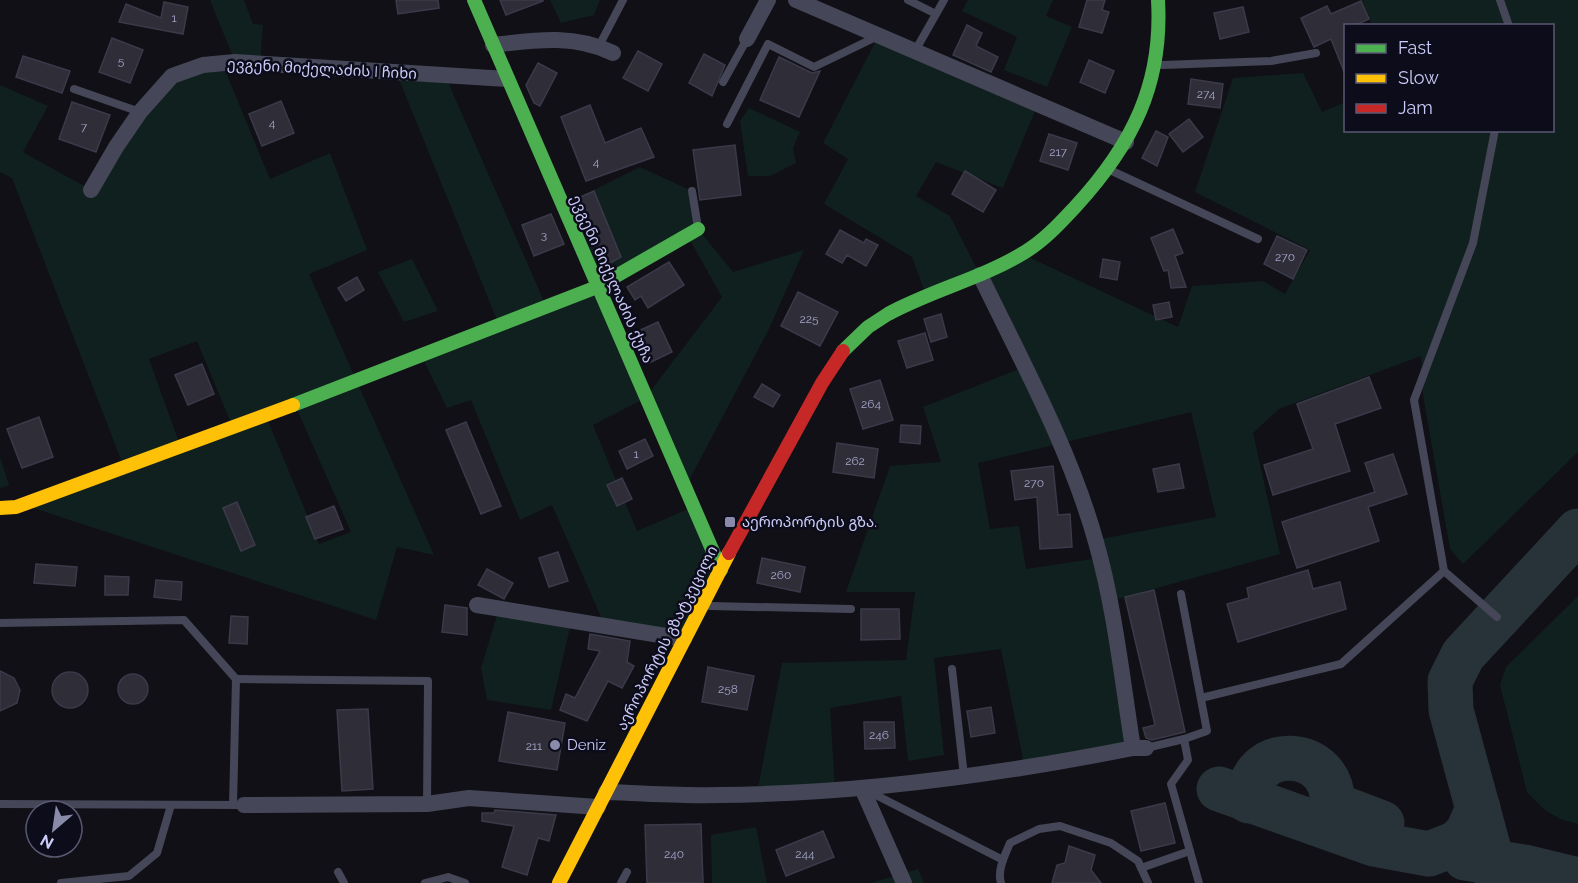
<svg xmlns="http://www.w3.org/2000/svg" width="1578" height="883" font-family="Raleway,'Noto Sans Georgian',sans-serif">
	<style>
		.green { fill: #10201f; fill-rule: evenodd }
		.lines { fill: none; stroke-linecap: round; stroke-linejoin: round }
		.taxiway { stroke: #273239; stroke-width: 45 }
		.building { fill: #2e2d38; stroke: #3b3a4a; stroke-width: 1.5 }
		.lane { stroke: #454657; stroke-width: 8 }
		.street { stroke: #454657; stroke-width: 16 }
		.fast { stroke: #4caf50; stroke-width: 14 }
		.slow { stroke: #ffc107; stroke-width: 14 }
		.jam { stroke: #c62828; stroke-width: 14 }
		.poi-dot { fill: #8a8aaa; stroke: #0d0c1a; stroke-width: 2 }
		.labels { text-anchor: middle; stroke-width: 5; stroke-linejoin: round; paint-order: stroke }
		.number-label { font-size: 12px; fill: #a4a4c9 }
		.street-label { font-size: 15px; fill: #cbcbf9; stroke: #0d0c1a }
		.poi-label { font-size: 15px; fill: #cbcbf9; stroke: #0d0c1a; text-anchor: start }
	</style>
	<rect width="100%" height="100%" fill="#101016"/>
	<g class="green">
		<polygon points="210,0 244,0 253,24 263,25 260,63 235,62"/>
		<polygon points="550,0 600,0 594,15 561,23"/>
		<polygon points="968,0 1053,0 1046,16 1072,27 1047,87 1004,70 1017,37 962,11"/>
		<path d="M1362 0H1578V452L1463 564 1450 549 1423 395 1421 356 1279 409 1253 433 1280 554 1110 601 1133 748 1025 769 1001 649 934 658 944 755 908 761 901 696 830 708 835 790 757 793 782 663 906 660 915 592H846L890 466 941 462 923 407 1024 367 980 275 926 295 912 257 824 204 848 159 823 143 879 35 1038 104 1003 188 936 162 916 196 950 216 980 275 1022 254 1178 327 1192 286 1263 281 1285 294 1310 250 1195 192 1233 78 1303 73 1322 112 1345 102 1346 130H1552V26L1372 25ZM1191 412 1216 517 1095 540 1099 558 1026 569 1019 526 990 529 978 463Z"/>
		<path d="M222 63 270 179 330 153 367 250 309 274 434 555 397 547 376 620 30 507 125 470 12 178 0 172V85L48 106 23 152 91 190 172 76ZM197 341 233 428 181 448 149 359ZM295 405 351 532 319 544 266 416Z"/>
		<path d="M396 72 445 75 546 306 597 287 562 206 640 167 692 191 698 229 733 272 804 250 769 329 685 488 646 398 593 425 637 531 693 507 721 570 684 639 605 626 552 505 520 520 471 400 447 408 421 355 499 325ZM687 235 722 297 646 397 597 287Z"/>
		<polygon points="749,108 800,132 793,148 796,163 770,176 748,176 740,121"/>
		<polygon points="412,259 438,311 404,322 378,272"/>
		<polygon points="0,457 9,485 0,488"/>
		<polygon points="1578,596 1578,824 1560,819 1545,810 1527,792 1500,685 1506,667"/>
		<polygon points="498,612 571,623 551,710 487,700 481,668"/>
		<polygon points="756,827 767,883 712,883 711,835"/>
		<polygon points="918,869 924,883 871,883"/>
	</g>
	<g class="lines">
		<g class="taxiway">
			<polyline points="1219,789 1374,844 1429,854 1457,843 1467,833 1478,808"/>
			<path d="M1249 801C1248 740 1336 747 1332 804L1382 823"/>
			<polyline points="1465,858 1524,867 1578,880"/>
			<polyline points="1498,883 1451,710 1450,681 1463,655 1578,531"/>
		</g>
	</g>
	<g class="building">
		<polygon points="396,0 438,0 439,8 398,14"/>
		<polygon points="500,0 543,0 543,1 506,15"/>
		<polygon points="1087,0 1105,0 1102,10 1109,12 1102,33 1079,27"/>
		<polygon points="1361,1 1369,19 1354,26 1346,26 1345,74 1331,39 1314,47 1301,18 1327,6 1331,14"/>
		<polygon points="164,2 188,7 183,34 119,22 126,4 161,18"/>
		<polygon points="1243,7 1249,32 1220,39 1214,13"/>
		<polygon points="967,25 982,33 976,46 998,57 991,72 953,55"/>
		<polygon points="112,38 143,50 130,83 99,72"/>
		<polygon points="638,51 662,64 648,91 623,78"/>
		<polygon points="704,54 725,65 712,96 689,83"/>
		<polygon points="23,56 70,71 62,93 16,77"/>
		<polygon points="779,57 812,73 820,71 799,117 760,100"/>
		<polygon points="1089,60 1114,71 1105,93 1080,82"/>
		<polygon points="538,63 557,73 540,106 534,103 526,85"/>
		<polygon points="1191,79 1223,84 1220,108 1188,104"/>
		<polygon points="281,101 294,133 262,146 249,114"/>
		<polygon points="72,102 110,115 96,152 59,139"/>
		<polygon points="590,105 605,143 641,128 654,157 586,181 561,117"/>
		<polygon points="1189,119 1203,137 1183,152 1169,134"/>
		<polygon points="1156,131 1168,137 1157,166 1142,158"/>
		<polygon points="1049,134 1077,143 1068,170 1040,161"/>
		<polygon points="735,145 741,195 700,200 693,150"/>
		<polygon points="965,171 996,190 983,212 952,194"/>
		<polygon points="594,191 621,257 605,266 576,199"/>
		<polygon points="551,214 564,244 534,256 522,225"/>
		<polygon points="1173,229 1183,253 1175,256 1186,287 1171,288 1168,270 1164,271 1151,238"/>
		<polygon points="840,230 864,243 866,239 878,245 866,266 847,255 842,263 826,254"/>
		<polygon points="1277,236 1307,250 1293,279 1264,264"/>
		<polygon points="1103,259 1120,262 1117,280 1100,277"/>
		<polygon points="669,262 684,285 648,308 641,296 635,300 627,287"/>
		<polygon points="357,277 364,290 346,301 338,288"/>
		<polygon points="798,292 838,312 820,346 781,326"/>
		<polygon points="1169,302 1172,317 1156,320 1153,305"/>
		<polygon points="941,314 947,337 931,342 924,319"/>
		<polygon points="658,322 672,352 647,364 634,333"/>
		<polygon points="925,333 933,360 907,368 898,341"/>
		<polygon points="202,364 214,394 188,405 175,375"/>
		<polygon points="1369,377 1381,408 1335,424 1350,471 1273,495 1264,465 1313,449 1297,404"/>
		<polygon points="880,380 893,420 863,429 850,389"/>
		<polygon points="762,384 780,395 773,407 754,397"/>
		<polygon points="39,417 53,457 22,468 7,429"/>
		<polygon points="466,422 501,506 481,514 446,430"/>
		<polygon points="901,425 921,426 920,444 900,442"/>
		<polygon points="645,439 653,456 627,469 619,451"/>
		<polygon points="837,443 878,449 874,478 833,472"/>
		<polygon points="1393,454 1407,494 1368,507 1379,541 1297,568 1282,522 1375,492 1365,463"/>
		<polygon points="1179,464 1184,488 1158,492 1153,469"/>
		<polygon points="1053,466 1058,515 1070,514 1072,547 1040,549 1037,497 1015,500 1011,471"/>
		<polygon points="622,478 632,499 617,506 607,485"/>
		<polygon points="237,502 255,545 241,551 223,508"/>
		<polygon points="334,506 343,529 315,539 306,517"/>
		<polygon points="558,552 568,581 549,587 539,558"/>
		<polygon points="762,558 805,567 800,592 757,583"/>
		<polygon points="36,564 77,567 75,586 34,583"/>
		<polygon points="487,569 513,583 504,599 478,585"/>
		<polygon points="1308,570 1313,589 1340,582 1346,609 1238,642 1227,604 1249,598 1247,588"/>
		<polygon points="105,576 129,577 128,595 105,595"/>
		<polygon points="156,580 182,582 181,600 154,597"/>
		<polygon points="1154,590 1185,732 1152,740 1146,738 1143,728 1155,725 1125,597"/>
		<polygon points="445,605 467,608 467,635 442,632"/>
		<polygon points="861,609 899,609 900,639 861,640"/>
		<polygon points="231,616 248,617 247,644 229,643"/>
		<polygon points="590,634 630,641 627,662 634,666 622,688 608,681 587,721 560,710 566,694 575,698 600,651 588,649"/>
		<polygon points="708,667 754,676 747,710 702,702"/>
		<polygon points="0,671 14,678 20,690 17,703 0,711"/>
		<circle cx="70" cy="690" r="18"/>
		<circle cx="133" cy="689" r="15"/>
		<polygon points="991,707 995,733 971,737 967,711"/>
		<polygon points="368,709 373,789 342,791 337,710"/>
		<polygon points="508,712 565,723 557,770 499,761"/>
		<polygon points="864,722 894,722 895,748 865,749"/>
		<polygon points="1165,803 1175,843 1141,851 1131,811"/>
		<polygon points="495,810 556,815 549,841 538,838 527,875 502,867 514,826 482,821 482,813 494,813"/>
		<polygon points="701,824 703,883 647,883 645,825"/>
		<polygon points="823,831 834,857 786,876 776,850"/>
		<polygon points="1069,846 1095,855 1091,870 1101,883 1052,883 1057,865 1065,863"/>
	</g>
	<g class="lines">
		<g class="lane">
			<polyline points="908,0 936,14"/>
			<polyline points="1500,0 1509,26"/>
			<polyline points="599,46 623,0"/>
			<polyline points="915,51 944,0"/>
			<polyline points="1163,65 1271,61 1316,53"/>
			<polyline points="723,82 747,39"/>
			<polyline points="74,89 140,112"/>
			<polyline points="727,124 768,44 814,67 878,36"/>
			<polyline points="1495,130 1473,243 1414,400 1444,571 1497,617"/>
			<polyline points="1112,171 1258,239"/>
			<polyline points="692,191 698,228"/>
			<polyline points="1181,594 1207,731 1184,739 1188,760 1171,784 1199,883"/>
			<polyline points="710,606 851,609"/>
			<polyline points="0,623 184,620 236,679 233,805"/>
			<polyline points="952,669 964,776"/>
			<polyline points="236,679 428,681 427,804"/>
			<polyline points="1201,698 1341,664 1444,571"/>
			<polyline points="1146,748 1184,739"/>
			<polyline points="868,791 1003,860"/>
			<polyline points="0,804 239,805"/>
			<polyline points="1141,868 1190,851"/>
			<polyline points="338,872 344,883"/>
			<polyline points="61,883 129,876 157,853 171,805"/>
			<polyline points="425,883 448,877 465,883"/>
			<polyline points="621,883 627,872"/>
			<path d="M1001 883C997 870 1005 855 1010 843L1039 829 1060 826 1111 843 1138 861 1148 883"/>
		</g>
		<g class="street">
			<polyline points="796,0 1126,142"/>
			<polyline points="747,39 768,0"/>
			<path d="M493 45C535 40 574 34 613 53"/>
			<polyline points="91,190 116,147 140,112 172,76 203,65 235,62 507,79"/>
			<path d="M980 275C1022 362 1070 449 1096 542 1115 609 1122 679 1133 748"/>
			<polyline points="477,605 684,639"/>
			<polyline points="862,788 904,883"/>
			<path d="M606 792C643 793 681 796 719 795 858 794 997 775 1133 748H1146"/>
			<polyline points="244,805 427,804 469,798 598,807"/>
		</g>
		<g class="fast">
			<polyline points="474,0 721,570"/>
			<path d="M843 351 868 327 888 314C932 290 983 278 1025 252 1045 240 1061 222 1076 206 1132 145 1163 84 1158 0"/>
			<polyline points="293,405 597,287 698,229"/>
		</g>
		<g class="slow">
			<polyline points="0,508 16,507 293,405"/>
			<polyline points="559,883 729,553"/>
		</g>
		<polyline class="jam" points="729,553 822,383 843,351"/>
	</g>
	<g class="poi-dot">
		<rect x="724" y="516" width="12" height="12" rx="3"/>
		<circle cx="555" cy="745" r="6"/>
	</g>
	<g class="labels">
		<g class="number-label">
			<text x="174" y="22">1</text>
			<text x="121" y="65">5</text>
			<text x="1206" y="98">274</text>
			<text x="272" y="127">4</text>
			<text x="84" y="131">7</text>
			<text x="1058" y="156">217</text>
			<text x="596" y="166">4</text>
			<text x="544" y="239">3</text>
			<text x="1285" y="261">270</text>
			<text x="809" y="323">225</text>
			<text x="871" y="408">264</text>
			<text x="636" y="458">1</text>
			<text x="855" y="465">262</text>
			<text x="1034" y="487">270</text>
			<text x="781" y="579">260</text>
			<text x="728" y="693">258</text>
			<text x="879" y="739">246</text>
			<text x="534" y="750">211</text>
			<text x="674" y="858">240</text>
			<text x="805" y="858">244</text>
		</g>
		<g class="street-label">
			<text transform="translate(322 69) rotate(3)" y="5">ევგენი მიქელაძის I ჩიხი</text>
			<text transform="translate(612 279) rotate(66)" y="5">ევგენი მიქელაძის ქუჩა</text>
			<text transform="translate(667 638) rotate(-63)" y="5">აეროპორტის გზატკეცილი</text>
		</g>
		<g class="poi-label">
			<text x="742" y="527">აეროპორტის გზა.</text>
			<text x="567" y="750">Deniz</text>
		</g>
	</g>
	<rect x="1344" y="24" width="210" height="108" fill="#0d0c1a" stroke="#595873" stroke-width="1.5"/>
	<rect x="1356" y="44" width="30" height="9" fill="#4caf50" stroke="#595873" stroke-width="1.5"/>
	<text x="1398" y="54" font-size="18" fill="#cbcbf9">Fast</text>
	<rect x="1356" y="74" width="30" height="9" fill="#ffc107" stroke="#595873" stroke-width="1.5"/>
	<text x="1398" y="84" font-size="18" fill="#cbcbf9">Slow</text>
	<rect x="1356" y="104" width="30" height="9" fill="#c62828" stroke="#595873" stroke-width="1.5"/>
	<text x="1398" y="114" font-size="18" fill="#cbcbf9">Jam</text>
	<g transform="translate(54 829) rotate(209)"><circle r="28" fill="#0d0c1a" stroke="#595873" stroke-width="1.5"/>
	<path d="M0-4.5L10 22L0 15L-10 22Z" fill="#8a8aaa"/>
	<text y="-9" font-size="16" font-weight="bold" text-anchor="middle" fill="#cbcbf9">N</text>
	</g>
</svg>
